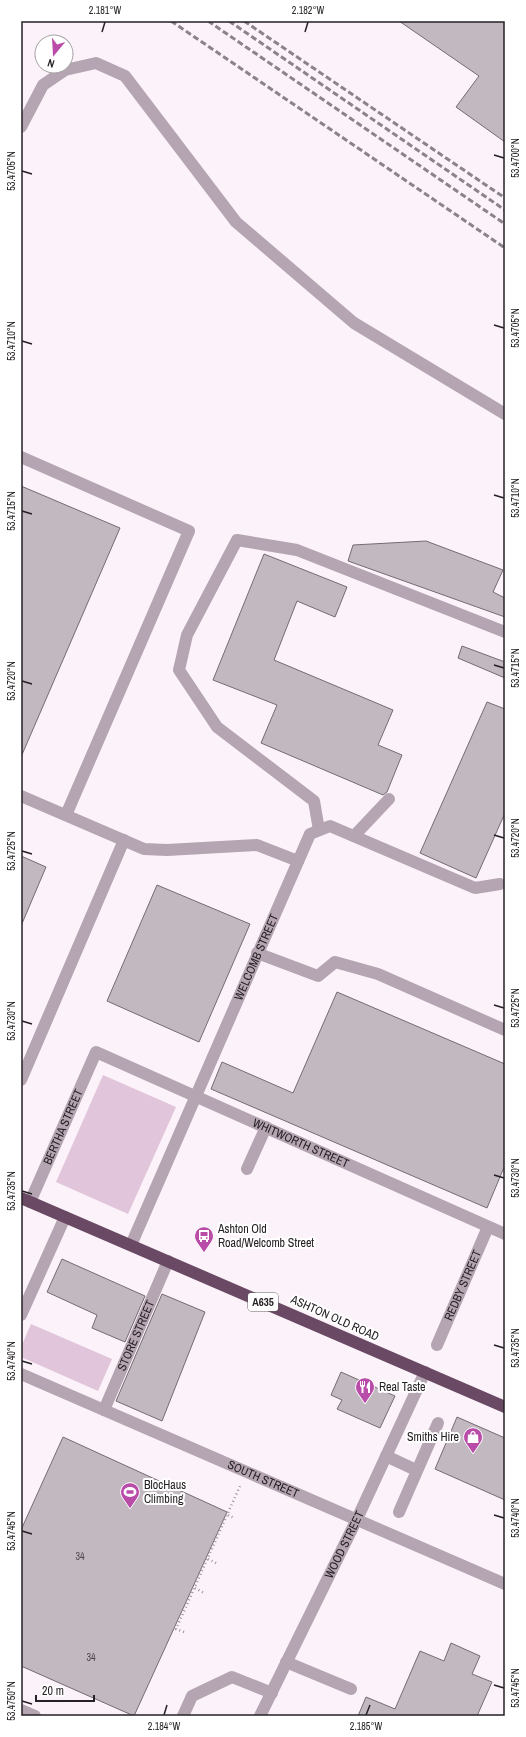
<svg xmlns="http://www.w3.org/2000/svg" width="526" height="1737" font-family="'Archivo Narrow',sans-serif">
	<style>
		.green { fill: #e1c5da }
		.building { fill: #c2b8bf; stroke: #756c73 }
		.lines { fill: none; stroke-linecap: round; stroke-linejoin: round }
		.path { stroke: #9d959b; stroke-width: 2.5; stroke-dasharray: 1 3; stroke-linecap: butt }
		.minor { stroke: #b5a4b1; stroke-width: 12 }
		.highway { stroke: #694963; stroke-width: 12 }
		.rail { stroke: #8a8389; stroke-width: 3; stroke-dasharray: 6 3; stroke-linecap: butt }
		.ticks { fill: none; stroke: #252124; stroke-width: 1.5 }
		.labels { text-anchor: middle; stroke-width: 4; stroke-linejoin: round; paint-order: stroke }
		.number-label { font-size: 10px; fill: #4c474b }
		.shield { fill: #fff; stroke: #666466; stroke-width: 1 }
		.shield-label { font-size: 11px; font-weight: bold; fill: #252124 }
		.street-label { font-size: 12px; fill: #252124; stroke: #fff }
		.poi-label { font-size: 12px; fill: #252124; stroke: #fff; text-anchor: start }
		.neatline { fill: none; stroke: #252124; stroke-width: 1.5 }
		.ticks-label { font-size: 10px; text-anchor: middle; fill: #252124 }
	</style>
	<rect width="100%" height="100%" fill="#fcf2fa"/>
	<g class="green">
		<polygon points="103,1075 176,1107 128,1214 56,1182"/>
		<polygon points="31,1324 112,1359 98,1391 21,1357 21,1347"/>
	</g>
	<g class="building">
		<polygon points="399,21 505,21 505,142 456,107 479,76"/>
		<polygon points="21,486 120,528 21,757"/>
		<polygon points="426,541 503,570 493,592 505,598 505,617 348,561 353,545"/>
		<polygon points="264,554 347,587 335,617 297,601 274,660 393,710 378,745 402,755 387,792 383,795 261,743 277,705 213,680"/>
		<polygon points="462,646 505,662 505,678 458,658"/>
		<polygon points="487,702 505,709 505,813 476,878 420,853"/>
		<polygon points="21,856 46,867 21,926"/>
		<polygon points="157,885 250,924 199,1042 107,1001"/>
		<polygon points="337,992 505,1064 505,1165 487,1208 211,1089 222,1062 293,1093"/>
		<polygon points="62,1259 145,1296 125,1342 92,1328 97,1315 47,1292"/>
		<polygon points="162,1294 205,1312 162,1421 116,1401"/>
		<polygon points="341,1372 395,1396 380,1428 337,1409 342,1400 331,1395"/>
		<polygon points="457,1417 505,1438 505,1500 435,1469"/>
		<polygon points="63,1437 227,1512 134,1716 21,1666 21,1530"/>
		<polygon points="451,1643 480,1656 472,1674 492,1682 477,1716 358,1716 366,1697 395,1709 420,1651 444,1661"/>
	</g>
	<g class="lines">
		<g class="path">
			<polyline points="228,1515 234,1518"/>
			<polyline points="208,1559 218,1564"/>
			<polyline points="195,1588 204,1593"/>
			<polyline points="184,1632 176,1629 240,1486"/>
		</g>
		<g class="minor">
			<polyline points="21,127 43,85 65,70 96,63 125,76 236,222 354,323 505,414"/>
			<polyline points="21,457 189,531 66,815"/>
			<polyline points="21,796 144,849 167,850 257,845 298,861"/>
			<polyline points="319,830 314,801 217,727 179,670 187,635 237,540 297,550 505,632"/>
			<polyline points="354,836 389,799"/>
			<polyline points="257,953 318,976 335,962 378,974 505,1030"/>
			<polyline points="21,1080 124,840"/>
			<polyline points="247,1169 266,1127"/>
			<path id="s1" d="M30 1202 96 1052 505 1234"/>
			<path id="s2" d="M131 1245 310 834 330 826 475 888 500 884"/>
			<polyline points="21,1315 65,1217"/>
			<path id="s3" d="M437 1345 488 1227"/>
			<path id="s4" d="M21 1374 505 1584"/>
			<path id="s5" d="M104 1410 168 1261"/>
			<polyline points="386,1456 416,1470"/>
			<polyline points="399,1512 438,1423"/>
			<polyline points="286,1662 351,1689"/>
			<polyline points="21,1710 35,1716"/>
			<polyline points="183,1716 192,1696 232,1677 272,1693"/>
			<path id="s6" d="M260 1716 357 1519 425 1372"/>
		</g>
		<polyline class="highway" points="21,1198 505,1407"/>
		<g class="rail">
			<polyline points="171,21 505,248"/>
			<polyline points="208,21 505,224"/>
			<polyline points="229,21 505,210"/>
			<polyline points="244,21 505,198"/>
		</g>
	</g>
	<path class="ticks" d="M102 32 105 22M305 32 308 22M494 155 504 158M22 171 32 174M494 325 504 328M22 341 32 344M494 495 504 498M22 511 32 514M494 665 504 668M22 681 32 684M494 835 504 838M22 851 32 854M494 1005 504 1008M22 1021 32 1024M494 1175 504 1178M22 1191 32 1194M494 1345 504 1348M22 1361 32 1364M494 1515 504 1518M22 1531 32 1534M494 1685 504 1688M22 1701 32 1704M164 1715 167 1705M366 1715 370 1705"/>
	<defs>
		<g id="bus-pin" transform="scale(1)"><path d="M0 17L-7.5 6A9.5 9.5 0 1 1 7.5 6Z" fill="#b94ba9" stroke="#fff"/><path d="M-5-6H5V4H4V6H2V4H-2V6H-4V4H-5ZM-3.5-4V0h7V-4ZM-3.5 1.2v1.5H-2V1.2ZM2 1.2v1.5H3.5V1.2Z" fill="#fff"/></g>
		<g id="restaurant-pin" transform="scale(1)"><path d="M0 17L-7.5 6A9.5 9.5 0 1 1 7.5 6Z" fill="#b94ba9" stroke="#fff"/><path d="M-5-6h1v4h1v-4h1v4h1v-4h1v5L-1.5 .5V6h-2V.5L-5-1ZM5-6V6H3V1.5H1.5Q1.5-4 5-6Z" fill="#fff"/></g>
		<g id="shop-pin" transform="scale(1)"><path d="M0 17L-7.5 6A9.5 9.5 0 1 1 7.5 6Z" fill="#b94ba9" stroke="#fff"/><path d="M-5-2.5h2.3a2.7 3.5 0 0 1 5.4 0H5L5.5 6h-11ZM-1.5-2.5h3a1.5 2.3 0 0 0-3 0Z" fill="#fff"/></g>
		<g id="stadium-pin" transform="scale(1)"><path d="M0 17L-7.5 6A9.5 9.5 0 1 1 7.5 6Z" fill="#b94ba9" stroke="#fff"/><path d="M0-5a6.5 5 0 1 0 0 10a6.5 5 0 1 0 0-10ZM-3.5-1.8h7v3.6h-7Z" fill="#fff"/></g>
	</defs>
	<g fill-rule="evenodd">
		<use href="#bus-pin" x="204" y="1236"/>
		<use href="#restaurant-pin" x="365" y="1387"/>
		<use href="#shop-pin" x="473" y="1437"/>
		<use href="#stadium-pin" x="130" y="1492"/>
	</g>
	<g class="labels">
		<g class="number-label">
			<text x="80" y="1560">34</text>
			<text x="91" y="1661">34</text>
		</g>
		<rect class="shield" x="248" y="1293" width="30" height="18" rx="3"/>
		<g class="shield-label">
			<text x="263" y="1306">A635</text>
		</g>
		<g class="street-label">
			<text dy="4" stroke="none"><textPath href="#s2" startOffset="314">WELCOMB STREET</textPath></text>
			<text dy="4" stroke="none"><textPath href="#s1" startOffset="82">BERTHA STREET</textPath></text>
			<text dy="4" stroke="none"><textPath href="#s1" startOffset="388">WHITWORTH STREET</textPath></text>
			<text dy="4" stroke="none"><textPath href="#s3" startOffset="65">REDBY STREET</textPath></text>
			<text transform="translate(335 1318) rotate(24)" y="4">ASHTON OLD ROAD</text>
			<text dy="4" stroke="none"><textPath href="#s5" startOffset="81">STORE STREET</textPath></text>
			<text dy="4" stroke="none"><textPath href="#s4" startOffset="264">SOUTH STREET</textPath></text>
			<text dy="4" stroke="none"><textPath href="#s6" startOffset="191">WOOD STREET</textPath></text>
		</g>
		<g class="poi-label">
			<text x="218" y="1233">Ashton Old<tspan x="218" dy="14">Road/Welcomb Street</tspan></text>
			<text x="379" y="1391">Real Taste</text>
			<text x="459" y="1441" text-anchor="end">Smiths Hire</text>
			<text x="144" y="1489">BlocHaus<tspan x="144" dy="14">Climbing</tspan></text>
		</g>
	</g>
	<rect width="526" height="1737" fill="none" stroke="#ffffff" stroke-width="44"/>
	<g transform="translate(54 54) rotate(198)"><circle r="19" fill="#ffffff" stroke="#a8a6a7"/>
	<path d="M0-3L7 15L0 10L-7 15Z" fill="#b94ba9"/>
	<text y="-6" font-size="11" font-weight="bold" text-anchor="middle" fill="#252124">N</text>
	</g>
	<path d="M36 1695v6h58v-6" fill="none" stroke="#252124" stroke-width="2"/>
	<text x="42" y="1695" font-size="12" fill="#252124" stroke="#ffffff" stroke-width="3" paint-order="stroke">20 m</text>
	<rect x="22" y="22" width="482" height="1693" class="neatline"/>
	<g class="ticks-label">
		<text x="105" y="14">2.181°W</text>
		<text x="308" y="14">2.182°W</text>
		<text transform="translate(515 158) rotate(-90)" y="4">53.4700°N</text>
		<text transform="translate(11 171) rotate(-90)" y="4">53.4705°N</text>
		<text transform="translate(515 328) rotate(-90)" y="4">53.4705°N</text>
		<text transform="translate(11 341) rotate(-90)" y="4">53.4710°N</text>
		<text transform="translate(515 498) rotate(-90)" y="4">53.4710°N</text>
		<text transform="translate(11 511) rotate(-90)" y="4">53.4715°N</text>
		<text transform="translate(515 668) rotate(-90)" y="4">53.4715°N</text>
		<text transform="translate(11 681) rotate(-90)" y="4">53.4720°N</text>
		<text transform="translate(515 838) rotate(-90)" y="4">53.4720°N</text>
		<text transform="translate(11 851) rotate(-90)" y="4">53.4725°N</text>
		<text transform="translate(515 1008) rotate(-90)" y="4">53.4725°N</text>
		<text transform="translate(11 1021) rotate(-90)" y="4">53.4730°N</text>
		<text transform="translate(515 1178) rotate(-90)" y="4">53.4730°N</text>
		<text transform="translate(11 1191) rotate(-90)" y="4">53.4735°N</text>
		<text transform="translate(515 1348) rotate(-90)" y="4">53.4735°N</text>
		<text transform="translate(11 1361) rotate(-90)" y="4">53.4740°N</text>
		<text transform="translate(515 1518) rotate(-90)" y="4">53.4740°N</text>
		<text transform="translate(11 1531) rotate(-90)" y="4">53.4745°N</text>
		<text transform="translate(515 1688) rotate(-90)" y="4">53.4745°N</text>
		<text transform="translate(11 1701) rotate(-90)" y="4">53.4750°N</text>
		<text x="164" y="1730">2.184°W</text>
		<text x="366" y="1730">2.185°W</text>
	</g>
</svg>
